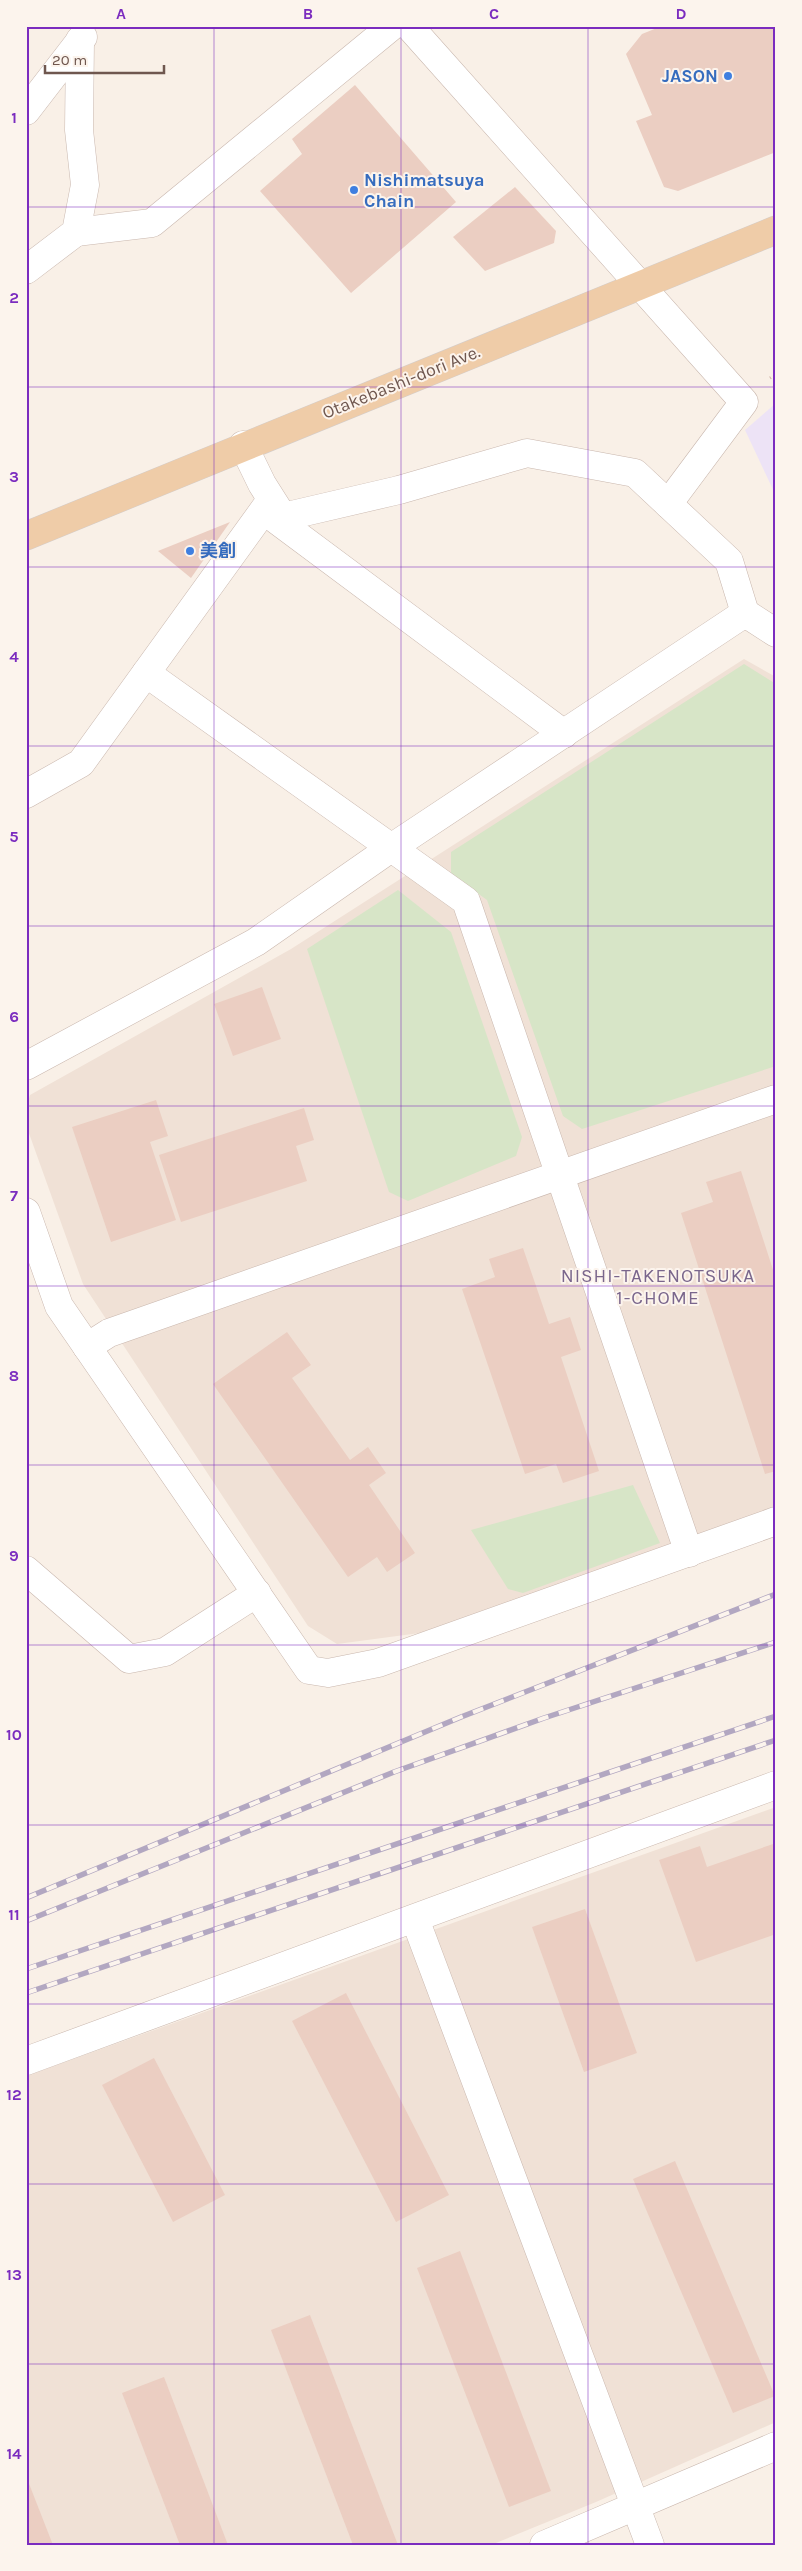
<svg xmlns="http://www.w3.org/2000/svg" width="802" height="2571" font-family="Karla,'Noto Sans JP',sans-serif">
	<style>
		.residential { fill: #f0e1d6 }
		.education { fill: #ede3f6 }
		.green { fill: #d7e5c7 }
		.building { fill: #ebcec2 }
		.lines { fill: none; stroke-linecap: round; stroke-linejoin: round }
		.minor-casing { stroke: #c9b7ae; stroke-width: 29 }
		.major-casing { stroke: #d4cdca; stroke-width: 29 }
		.path { stroke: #d0b1a5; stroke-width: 3; stroke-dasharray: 1 4; stroke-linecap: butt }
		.minor { stroke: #fff; stroke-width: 28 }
		.major { stroke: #efcca8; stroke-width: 28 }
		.rail-casing { stroke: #b2a7c1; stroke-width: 5.5 }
		.rail { stroke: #fcf4ed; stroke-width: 4; stroke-dasharray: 11; stroke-linecap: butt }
		.grid { fill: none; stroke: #7b2cbf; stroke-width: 1; stroke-opacity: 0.55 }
		.shop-dot { fill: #3f7fe0; stroke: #fcf4ed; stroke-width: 2 }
		.labels { text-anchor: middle; stroke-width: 4; stroke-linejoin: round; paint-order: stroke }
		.shop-label { font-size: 18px; font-weight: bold; fill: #366cbe; stroke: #fcf4ed; text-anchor: start }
		.street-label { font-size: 18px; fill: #6f574f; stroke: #fcf4ed }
		.neighbourhood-label { font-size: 19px; letter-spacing: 1px; fill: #7a668c; stroke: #fcf4ed }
		.neatline { fill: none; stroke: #7b2cbf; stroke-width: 2 }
		.grid-label { font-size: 16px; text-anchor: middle; font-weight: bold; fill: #7b2cbf }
	</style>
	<rect width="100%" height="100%" fill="#f9f0e7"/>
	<g class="residential">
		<polygon points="744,659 776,677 776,1536 555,1615 337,1644 308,1626 83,1284 26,1125 26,1108 30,1095 291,949"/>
		<polygon points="776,1807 776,2422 596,2502 491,2545 26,2545 26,2076"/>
	</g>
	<polygon class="education" points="776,403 776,496 745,430"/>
	<g class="green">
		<polygon points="744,664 776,684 776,1066 582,1129 563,1116 487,900 451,874 451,852"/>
		<polygon points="398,890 451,932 522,1137 516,1156 408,1201 389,1192 307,949"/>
		<polygon points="633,1485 660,1543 523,1593 508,1589 471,1530"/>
	</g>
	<g class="building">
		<polygon points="662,26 776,26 776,152 678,191 664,187 636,121 652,115 626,54 642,34"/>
		<polygon points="355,85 456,202 351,293 260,191 302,154 292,139"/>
		<polygon points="515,187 556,231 554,243 485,271 453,237"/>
		<polygon points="230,522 191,578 158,551"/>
		<polygon points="262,987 281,1039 233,1056 214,1004"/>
		<polygon points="156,1100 168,1136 150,1142 176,1220 111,1242 72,1127"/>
		<polygon points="304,1108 314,1140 296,1146 307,1181 181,1222 159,1155"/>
		<polygon points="741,1171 776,1279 776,1471 765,1474 681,1213 713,1202 706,1182"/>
		<polygon points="523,1248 549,1324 570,1317 581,1350 561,1357 599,1471 563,1483 556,1464 525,1474 462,1289 495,1277 489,1259"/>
		<polygon points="287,1332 311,1365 292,1378 350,1460 368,1447 386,1473 369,1485 415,1553 387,1572 377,1557 348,1577 213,1384"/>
		<polygon points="776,1843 776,1934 696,1962 659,1860 700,1846 707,1867"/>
		<polygon points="585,1909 637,2053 584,2072 532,1927"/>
		<polygon points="346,1993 449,2195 396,2222 292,2021"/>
		<polygon points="154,2058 225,2195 173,2222 102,2085"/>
		<polygon points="675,2161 775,2396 733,2413 633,2179"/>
		<polygon points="460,2251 551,2491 509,2507 417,2268"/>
		<polygon points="310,2315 398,2545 353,2545 271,2330"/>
		<polygon points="164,2377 228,2545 180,2545 122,2393"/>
		<polygon points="26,2476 53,2545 26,2545"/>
	</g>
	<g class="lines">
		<g class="minor-casing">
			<g id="minor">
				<polyline points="409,26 744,402 668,504"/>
				<polyline points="26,111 83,37"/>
				<polyline points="76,232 152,223 392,26"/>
				<polyline points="26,270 76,232 85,185 79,130 80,40"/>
				<polyline points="243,445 262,484 281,514"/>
				<polyline points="266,512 564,734"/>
				<polyline points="283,517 399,490 527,453 635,473 729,561 745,613"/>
				<polyline points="146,673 466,901 689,1553"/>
				<polyline points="26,794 81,763 271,500"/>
				<polyline points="26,1066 256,942 391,848 745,613 776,633"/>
				<polyline points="26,1212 59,1306 309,1670 328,1673 378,1663 776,1521"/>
				<polyline points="87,1347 109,1333 776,1099"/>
				<polyline points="26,1570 129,1659 165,1652 257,1593"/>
				<polyline points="415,1919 650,2545"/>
				<polyline points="26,2061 776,1785"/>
				<polyline points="544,2545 776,2446"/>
			</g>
		</g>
		<g class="major-casing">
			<polyline id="major" points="26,536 776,230"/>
		</g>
		<polyline class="path" points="770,378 776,374"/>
		<use href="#minor" class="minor"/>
		<use href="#major" class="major"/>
		<g class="rail-casing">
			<g id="rail">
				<polyline points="26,1898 461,1717 776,1594"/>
				<polyline points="26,1921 394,1772 544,1718 776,1642"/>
				<polyline points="26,1969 776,1716"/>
				<polyline points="26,1993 776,1740"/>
			</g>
		</g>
		<use href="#rail" class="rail"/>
	</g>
	<path class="grid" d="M214 26V2545M401 26V2545M588 26V2545M26 207H776M26 387H776M26 567H776M26 746H776M26 926H776M26 1106H776M26 1286H776M26 1465H776M26 1645H776M26 1825H776M26 2004H776M26 2184H776M26 2364H776"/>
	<g class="shop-dot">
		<circle cx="728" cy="76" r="5"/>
		<circle cx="354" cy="190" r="5"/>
		<circle cx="190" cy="551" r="5"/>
	</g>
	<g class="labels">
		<g class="shop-label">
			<text x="718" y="82" text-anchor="end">JASON</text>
			<text x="364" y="186">Nishimatsuya<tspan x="364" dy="21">Chain</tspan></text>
			<text x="200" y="557">美創</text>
		</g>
		<g class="street-label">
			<text transform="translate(401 382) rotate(-22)" y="6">Otakebashi-dori Ave.</text>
		</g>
		<g class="neighbourhood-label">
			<text x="658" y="1282">NISHI-TAKENOTSUKA<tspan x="658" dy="22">1-CHOME</tspan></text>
		</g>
	</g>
	<rect width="802" height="2571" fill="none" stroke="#fcf4ed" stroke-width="55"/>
	<path d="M45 65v8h119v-8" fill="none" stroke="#6f574f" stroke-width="2.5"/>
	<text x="52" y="65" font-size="15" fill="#6f574f" stroke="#fcf4ed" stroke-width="4" paint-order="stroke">20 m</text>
	<rect x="28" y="28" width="746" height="2516" class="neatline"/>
	<g class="grid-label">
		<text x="121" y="19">A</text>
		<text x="308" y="19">B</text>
		<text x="494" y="19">C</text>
		<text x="681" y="19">D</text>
		<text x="14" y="123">1</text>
		<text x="14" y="303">2</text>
		<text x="14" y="482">3</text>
		<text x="14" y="662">4</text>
		<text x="14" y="842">5</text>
		<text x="14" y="1022">6</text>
		<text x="14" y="1201">7</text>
		<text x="14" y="1381">8</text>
		<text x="14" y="1561">9</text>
		<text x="14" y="1740">10</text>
		<text x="14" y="1920">11</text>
		<text x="14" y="2100">12</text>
		<text x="14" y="2280">13</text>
		<text x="14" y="2459">14</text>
	</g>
</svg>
